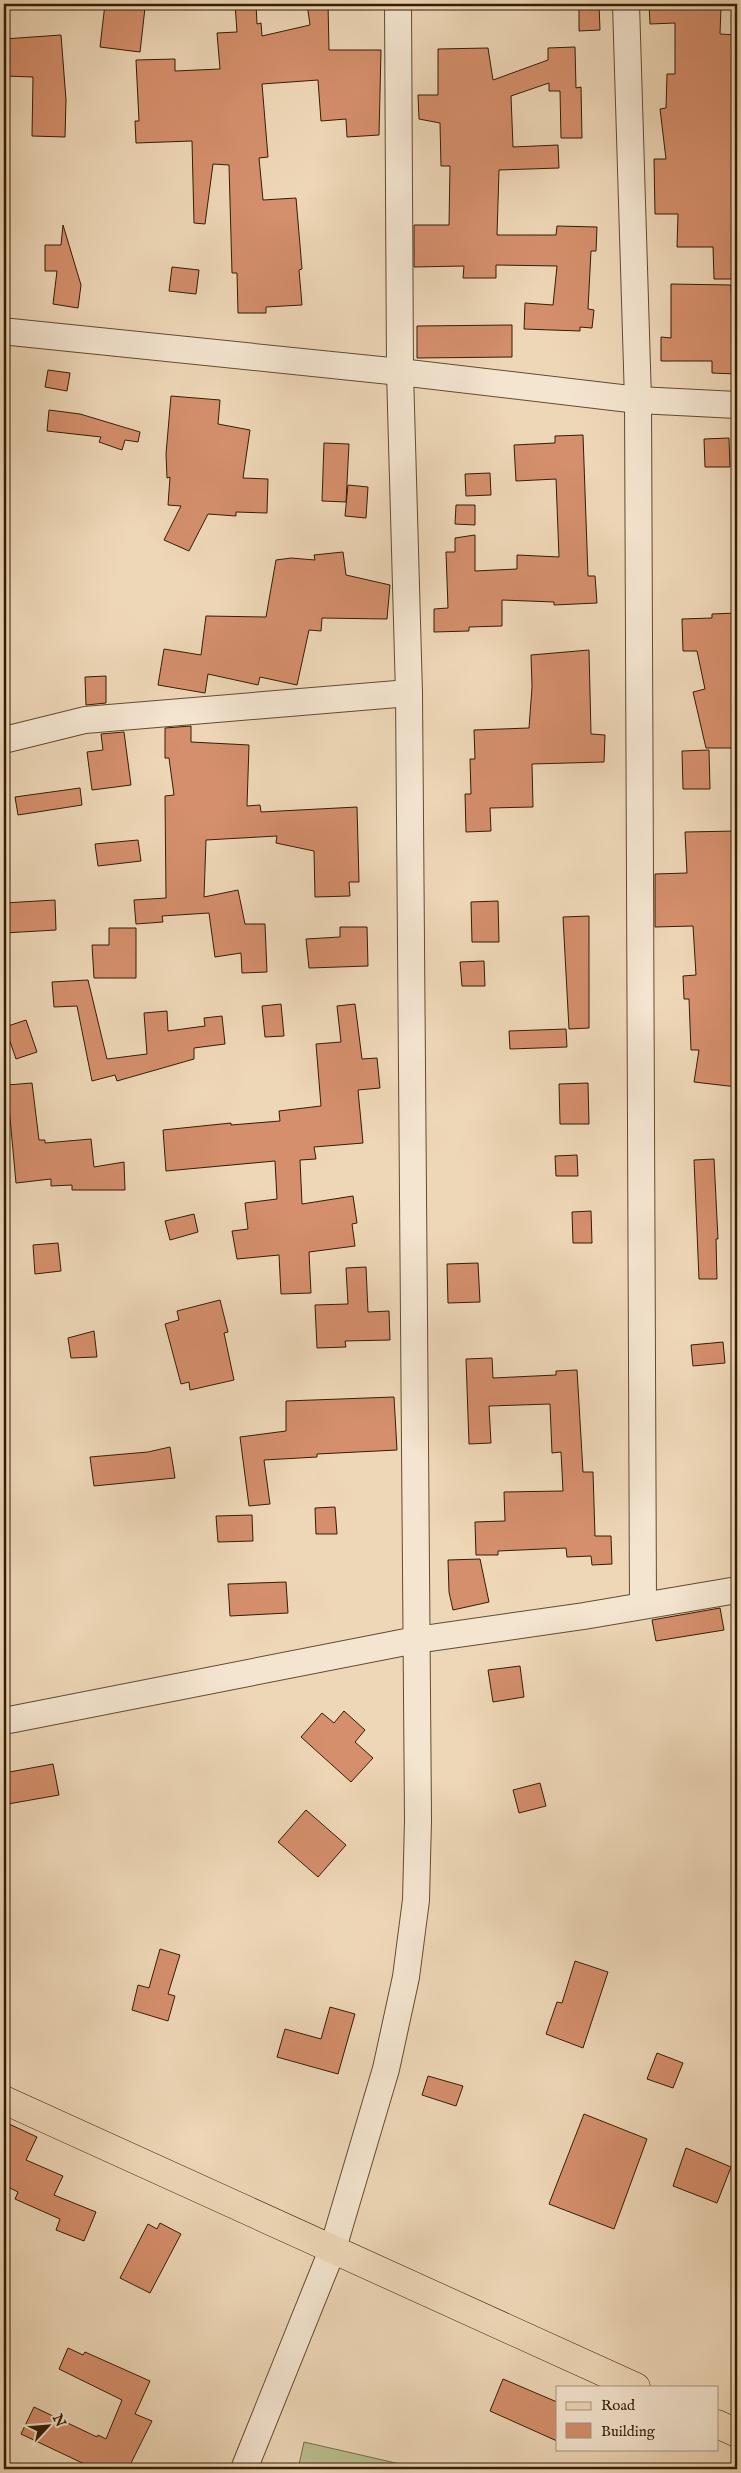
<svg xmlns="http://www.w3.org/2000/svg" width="741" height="2473" font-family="'IM FELL English',serif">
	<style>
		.green { fill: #b9be8e; stroke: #766e48 }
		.building { fill: #d58f6c; stroke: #341d02 }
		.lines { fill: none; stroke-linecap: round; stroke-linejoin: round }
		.minor-casing { stroke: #624c2f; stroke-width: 28 }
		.major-casing { stroke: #341d02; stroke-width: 29 }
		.minor { stroke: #f4e5d0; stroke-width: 26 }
		.major { stroke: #eed7b7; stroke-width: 28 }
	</style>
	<rect width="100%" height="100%" fill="#eed7b7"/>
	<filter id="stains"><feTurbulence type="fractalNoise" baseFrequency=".004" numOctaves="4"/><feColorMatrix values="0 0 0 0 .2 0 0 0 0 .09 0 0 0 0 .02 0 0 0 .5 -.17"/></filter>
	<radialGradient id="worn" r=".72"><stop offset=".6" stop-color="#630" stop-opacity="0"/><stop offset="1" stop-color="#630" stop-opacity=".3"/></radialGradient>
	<polygon class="green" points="304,2442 422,2469 298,2469"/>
	<g class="building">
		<polygon points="105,4 145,8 140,52 100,47"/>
		<polygon points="235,4 256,4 257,24 261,23 262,36 310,25 307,4 328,4 329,50 381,50 379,135 347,137 346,119 321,121 318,80 262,84 268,157 259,158 263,200 296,198 302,269 299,270 302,305 266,307 266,313 238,313 237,273 232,273 229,165 213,164 205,224 194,223 192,141 136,143 135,121 139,121 136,60 175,59 175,71 220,69 217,33 237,32"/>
		<polygon points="579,4 599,4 600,30 579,31"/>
		<polygon points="649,4 721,7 720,34 737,35 737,279 714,279 713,247 677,247 678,214 655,214 654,159 666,159 660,109 666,108 667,74 675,74 675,23 650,24"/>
		<polygon points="61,35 66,100 65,137 32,136 33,77 4,76 4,39"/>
		<polygon points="575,47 576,88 581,87 582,138 561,138 560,91 549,91 549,83 511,96 513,147 558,145 559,168 499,170 497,235 556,235 557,226 597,227 596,251 591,251 588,309 594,310 592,328 580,327 580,331 524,329 525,303 553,305 557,266 496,265 496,278 463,278 464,266 414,267 414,225 449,225 450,166 441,166 440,123 419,119 418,95 438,95 438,49 488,48 493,80 548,60 548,48"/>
		<polygon points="63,225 81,285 78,308 53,304 57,271 45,271 45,245 61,245"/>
		<polygon points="172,267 199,270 196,294 169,291"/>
		<polygon points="671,284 731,285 732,315 737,315 737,374 712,373 712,361 661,361 661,337 671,338"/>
		<polygon points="512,325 512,357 417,358 417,326"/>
		<polygon points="48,370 70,373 67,391 45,387"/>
		<polygon points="171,396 220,400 218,424 250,430 243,478 268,479 267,513 236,512 236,516 208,514 189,551 164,540 181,506 168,505 170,477 167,478 166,454"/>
		<polygon points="49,410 80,414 140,432 138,442 125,440 122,450 99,442 101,437 47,431"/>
		<polygon points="583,435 588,576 595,576 597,603 554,605 554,602 502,600 502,626 469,627 469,631 434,632 434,609 448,608 446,552 455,552 455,538 475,535 475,571 517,569 517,555 559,557 556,479 516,481 514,445 555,443 555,436"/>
		<polygon points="729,438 730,467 705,467 704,439"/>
		<polygon points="324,443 349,444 346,502 322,501"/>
		<polygon points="490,473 491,495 466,496 465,474"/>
		<polygon points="348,485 368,487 366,518 345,516"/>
		<polygon points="456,505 475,505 475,525 455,524"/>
		<polygon points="343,552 346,575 390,585 387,619 322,618 321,631 309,630 297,685 260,677 258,685 208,674 205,693 158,685 164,649 201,655 206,616 266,617 276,560 291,558 315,560 314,555"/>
		<polygon points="737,613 737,748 706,748 693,692 705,689 697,651 683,651 682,619 712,618 712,614"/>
		<polygon points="589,650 591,734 605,735 604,762 532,764 533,807 490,808 491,831 466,832 465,794 471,794 470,759 475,759 474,730 529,728 532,687 531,655"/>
		<polygon points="106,676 106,703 86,705 85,677"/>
		<polygon points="191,726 191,742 249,745 247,806 260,805 261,812 357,807 359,882 349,882 350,896 315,897 314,851 276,843 277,836 206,840 204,897 238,890 245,924 265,924 267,972 242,973 241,953 215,957 209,913 162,916 163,922 136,924 134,900 166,898 165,796 174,795 169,758 165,758 165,728"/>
		<polygon points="124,732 131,785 92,790 87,752 103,750 101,734"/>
		<polygon points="709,750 710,789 683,789 682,751"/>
		<polygon points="80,788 82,805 18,815 15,797"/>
		<polygon points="737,831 737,1087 694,1082 699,1050 691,1050 689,999 684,999 683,976 696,975 693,926 655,927 655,874 687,873 685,832"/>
		<polygon points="138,840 141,861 98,866 95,844"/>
		<polygon points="55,900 56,930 4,933 4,903"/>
		<polygon points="498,901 499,942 472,942 471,902"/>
		<polygon points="589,916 589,1028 569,1029 563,917"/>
		<polygon points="340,927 367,927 368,966 309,968 306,939 340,937"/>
		<polygon points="109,928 136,928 136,978 94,978 92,945 109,945"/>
		<polygon points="484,961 485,986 462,986 460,962"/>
		<polygon points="88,980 107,1059 147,1054 144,1013 167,1011 168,1031 205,1026 204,1018 222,1016 225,1044 194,1048 194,1059 117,1081 115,1075 92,1081 77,1006 54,1007 52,982"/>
		<polygon points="281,1004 284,1036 265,1037 262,1006"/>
		<polygon points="355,1004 362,1059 377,1058 380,1088 358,1090 363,1143 314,1147 316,1159 300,1160 302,1204 353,1196 357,1223 352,1224 355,1246 309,1252 311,1293 281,1294 279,1255 237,1259 232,1231 248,1229 245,1203 277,1199 275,1161 166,1171 163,1130 231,1123 231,1125 280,1121 279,1111 321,1106 316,1044 341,1042 337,1006"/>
		<polygon points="26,1020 37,1052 16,1059 5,1027"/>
		<polygon points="566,1029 567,1047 510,1049 509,1031"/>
		<polygon points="32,1083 39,1140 45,1140 45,1143 91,1139 94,1167 124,1162 125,1190 72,1190 72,1185 51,1186 51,1179 16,1183 7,1085"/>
		<polygon points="588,1083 589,1124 560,1124 559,1084"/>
		<polygon points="577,1155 578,1176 556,1176 555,1156"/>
		<polygon points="714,1159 718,1239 716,1239 717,1279 699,1279 694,1160"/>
		<polygon points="591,1211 592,1243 573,1243 572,1212"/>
		<polygon points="194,1214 198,1232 170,1240 165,1221"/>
		<polygon points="58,1243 61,1271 35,1274 33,1245"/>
		<polygon points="478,1263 480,1302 448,1303 447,1264"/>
		<polygon points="366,1267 368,1312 389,1311 390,1340 345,1341 346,1347 317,1348 315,1305 348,1304 346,1268"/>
		<polygon points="220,1300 228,1332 224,1333 234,1380 190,1390 189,1382 181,1384 165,1324 179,1320 177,1311"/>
		<polygon points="94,1331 97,1357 71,1358 68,1338"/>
		<polygon points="723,1342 725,1363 693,1366 691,1345"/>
		<polygon points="492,1358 493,1378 556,1375 556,1371 577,1370 583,1472 593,1472 595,1536 611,1536 612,1564 592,1565 591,1556 567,1557 566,1548 498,1551 498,1555 476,1555 475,1522 505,1521 504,1492 563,1491 561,1452 552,1453 550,1404 489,1406 491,1443 469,1444 466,1359"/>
		<polygon points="394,1397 397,1450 317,1454 317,1457 264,1460 270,1504 249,1506 240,1437 286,1431 286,1401"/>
		<polygon points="170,1447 175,1478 94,1486 90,1457 148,1452"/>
		<polygon points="335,1507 337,1534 316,1534 315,1508"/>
		<polygon points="252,1515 253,1541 218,1542 216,1516"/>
		<polygon points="480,1559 489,1602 453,1610 449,1592 448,1560"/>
		<polygon points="286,1582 288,1613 230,1616 228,1584"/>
		<polygon points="720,1608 724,1630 656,1641 652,1620"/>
		<polygon points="520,1666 524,1697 493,1702 488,1670"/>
		<polygon points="344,1711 365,1730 355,1742 373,1758 351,1782 301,1737 322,1713 334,1723"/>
		<polygon points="53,1764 59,1795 8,1804 4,1773"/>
		<polygon points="540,1783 546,1806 519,1813 513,1790"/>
		<polygon points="306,1810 346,1845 318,1877 278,1842"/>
		<polygon points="160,1949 180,1955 168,1994 175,1996 168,2021 132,2010 138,1985 149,1988"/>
		<polygon points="575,1961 608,1972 583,2048 546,2034 557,2002 562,2003"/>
		<polygon points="330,2007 355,2014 338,2074 277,2057 285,2029 321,2039"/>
		<polygon points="657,2053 683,2063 673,2088 647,2079"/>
		<polygon points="428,2076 463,2086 456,2106 422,2095"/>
		<polygon points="584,2114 647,2139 614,2229 549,2204"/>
		<polygon points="9,2124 37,2137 26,2160 63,2176 54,2195 96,2212 84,2241 56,2230 60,2219 15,2199 18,2192 4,2185 4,2135"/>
		<polygon points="686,2148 731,2167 717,2203 673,2186"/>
		<polygon points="160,2223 181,2234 150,2293 120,2278 148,2224 157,2229"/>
		<polygon points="68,2348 83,2355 85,2352 150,2381 135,2414 152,2421 128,2469 95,2469 21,2434 34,2407 97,2437 98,2435 106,2439 122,2400 59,2369"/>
		<polygon points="503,2379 557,2402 557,2441 490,2411"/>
	</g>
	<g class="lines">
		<g class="minor-casing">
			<g id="minor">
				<polyline points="626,4 638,400 643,1605"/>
				<polyline points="11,332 400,372 638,400 737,405"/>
				<polyline points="4,740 85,720 409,693"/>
				<polyline points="4,1721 416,1640 584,1616 737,1590"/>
				<polyline points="244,2469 333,2248 386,2069 406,1977 416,1900 418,1820 409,693 400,372 398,4"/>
			</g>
		</g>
		<g class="major-casing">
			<g id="major">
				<polyline points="4,2100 636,2387"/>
				<polyline points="717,2424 737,2433"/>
			</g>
		</g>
		<use href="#minor" class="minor"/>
		<use href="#major" class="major"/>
	</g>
	<rect width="741" height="2473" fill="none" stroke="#eed7b7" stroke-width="20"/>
	<rect x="5" y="5" width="731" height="2463" fill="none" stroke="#341d02" stroke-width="2.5"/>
	<rect x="10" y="10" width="721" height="2453" fill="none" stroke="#341d02"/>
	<rect x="556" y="2386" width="162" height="65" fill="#f4e5d0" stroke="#a7957e"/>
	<rect x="566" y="2402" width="25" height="8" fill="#eed7b7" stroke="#a7957e"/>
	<text x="601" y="2410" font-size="15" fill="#341d02">Road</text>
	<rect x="566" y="2423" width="25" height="15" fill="#d58f6c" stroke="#a7957e"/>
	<text x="601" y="2436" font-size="15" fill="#341d02">Building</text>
	<g transform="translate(48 2426) rotate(64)" stroke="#f4e5d0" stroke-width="4" paint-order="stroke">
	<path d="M0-4L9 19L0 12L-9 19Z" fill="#341d02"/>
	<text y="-8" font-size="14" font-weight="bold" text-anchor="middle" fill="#341d02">N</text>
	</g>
	<rect width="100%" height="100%" filter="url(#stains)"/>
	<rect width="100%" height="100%" fill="url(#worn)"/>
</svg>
